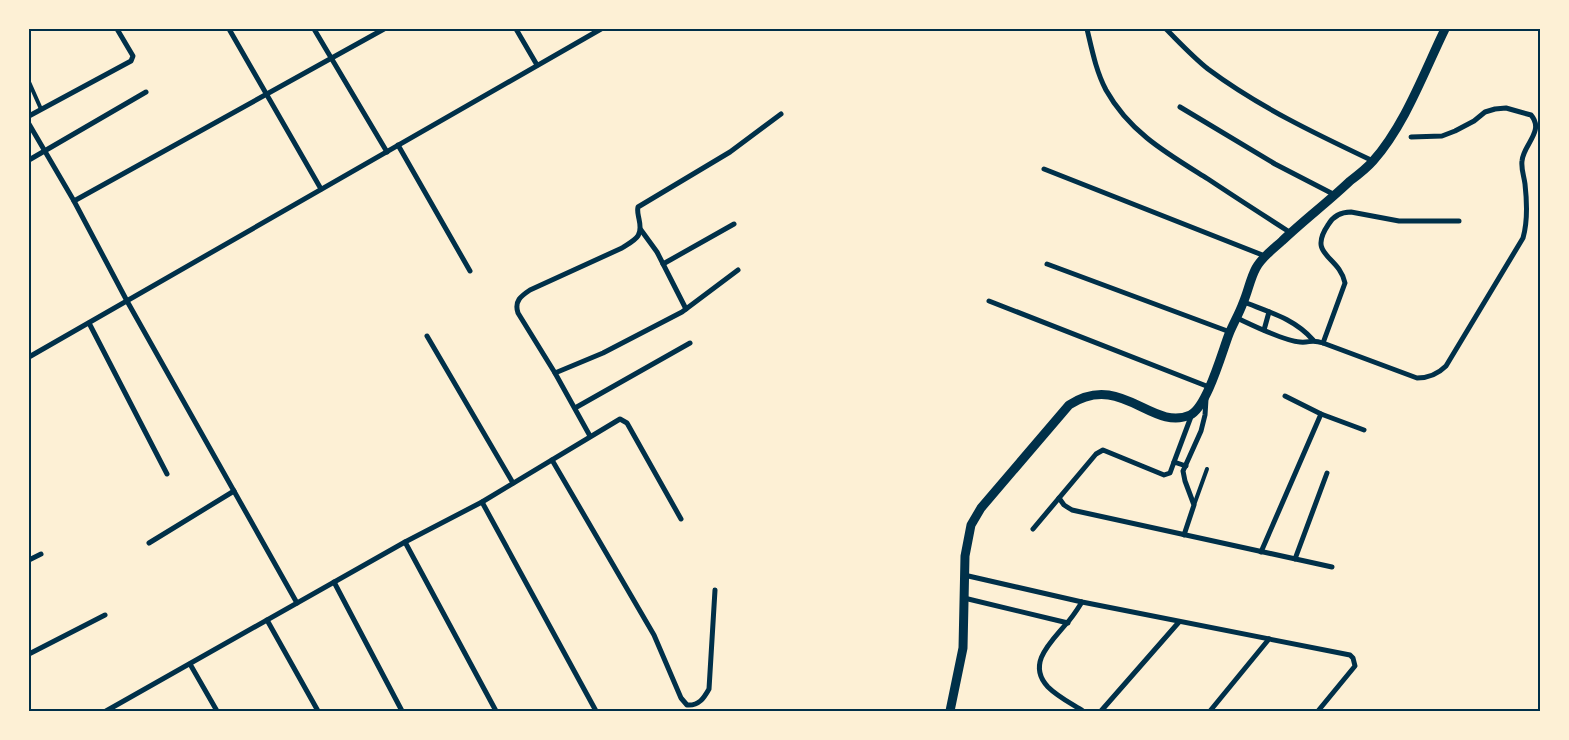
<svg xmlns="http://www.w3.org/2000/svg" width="1569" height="740" font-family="'Fira Sans Condensed',sans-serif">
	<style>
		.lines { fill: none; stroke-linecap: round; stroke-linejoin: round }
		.service { stroke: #003049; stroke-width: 4 }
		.minor { stroke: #003049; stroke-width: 5 }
		.tertiary { stroke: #003049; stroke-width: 9 }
		.neatline { fill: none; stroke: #003049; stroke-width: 2 }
	</style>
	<rect width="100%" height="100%" fill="#fdf0d5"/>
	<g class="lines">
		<g class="service">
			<polyline points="29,82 41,109"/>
			<polyline points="1194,505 1207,469"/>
		</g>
		<g class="minor">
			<polyline points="229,29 321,189"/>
			<polyline points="314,29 387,152"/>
			<polyline points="516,29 537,65"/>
			<path d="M1087 29C1092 50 1096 71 1106 90 1130 133 1168 154 1208 179 1235 197 1263 215 1291 233"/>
			<path d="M1166 29C1180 43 1193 57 1208 69 1259 107 1316 134 1373 161"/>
			<polyline points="1180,107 1275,164 1335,195"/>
			<polyline points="29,116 131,61 133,56 117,29"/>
			<polyline points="29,124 74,201 127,301 297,603"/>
			<polyline points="398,145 470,271"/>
			<polyline points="29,160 146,92"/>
			<polyline points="1044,169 1265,256"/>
			<polyline points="74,201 384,29"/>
			<polyline points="641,230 657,252 686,309"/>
			<polyline points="663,264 734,224"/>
			<polyline points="1047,264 1230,332"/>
			<polyline points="989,301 1209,387"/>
			<path d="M1244 302C1269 312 1295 319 1313 340"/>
			<path d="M1237 318C1252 325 1284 341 1300 342 1310 343 1311 339 1323 343L1417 378C1429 378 1438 374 1446 366L1523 238C1528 221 1527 202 1525 184 1524 176 1521 169 1522 161 1523 145 1545 131 1531 115L1506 108 1495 109 1485 112 1474 121 1455 131 1442 136 1411 137"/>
			<polyline points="89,323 167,474"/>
			<polyline points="1264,330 1269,312"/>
			<polyline points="427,336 513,483"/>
			<path d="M1323 343 1345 283C1339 255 1307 256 1328 225 1333 216 1341 212 1351 212L1399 221H1459"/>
			<polyline points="29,357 601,29"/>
			<polyline points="555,373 603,353 682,312 738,270"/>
			<polyline points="575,408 690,343"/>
			<polyline points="1321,414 1364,430"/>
			<path d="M590 436 555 373 518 313C514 301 521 296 530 290L622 248C636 239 643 237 639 219 638 214 637 211 638 207L730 152 781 114"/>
			<path d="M552 460 654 635 681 698 687 705C699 706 704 698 709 689L715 590"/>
			<polyline points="1174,462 1192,414"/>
			<polyline points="1059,498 1064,505 1072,510 1332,567"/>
			<polyline points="482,502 596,711"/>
			<polyline points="1033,529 1096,454 1103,450 1164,475 1170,473 1174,462 1186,466"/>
			<polyline points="1184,535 1194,505 1185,481 1183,471 1201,431 1205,415 1206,399"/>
			<polyline points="405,542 496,711"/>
			<polyline points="149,543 234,491"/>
			<polyline points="1261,552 1321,414 1285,396"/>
			<polyline points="1295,559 1327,473"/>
			<polyline points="29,560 41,554"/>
			<polyline points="964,575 1082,602 1350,655 1353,658 1355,666 1318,711"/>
			<polyline points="334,582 402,711"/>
			<polyline points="964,598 1068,623"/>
			<path d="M1082 602C1077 610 1072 618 1066 624 1051 642 1026 664 1048 687 1058 697 1072 704 1083 711"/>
			<polyline points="267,620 318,711"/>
			<polyline points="29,654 105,615"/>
			<polyline points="190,664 217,711"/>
			<polyline points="106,711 405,542 482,502 620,419 627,423 681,519"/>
			<polyline points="1101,711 1179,622"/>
			<polyline points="1210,711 1269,639"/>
		</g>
		<path class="tertiary" d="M950 711 963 648 965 556 971 525 981 508 1069 405C1121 371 1152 432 1190 415 1207 407 1222 352 1229 334 1233 324 1239 314 1243 303 1248 292 1250 279 1256 268 1262 257 1273 249 1282 241 1304 220 1328 202 1350 181 1358 175 1366 169 1373 161 1405 125 1424 72 1445 29"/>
	</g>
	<rect width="1569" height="740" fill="none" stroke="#fdf0d5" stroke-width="60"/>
	<rect x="30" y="30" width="1509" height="680" class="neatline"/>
</svg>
